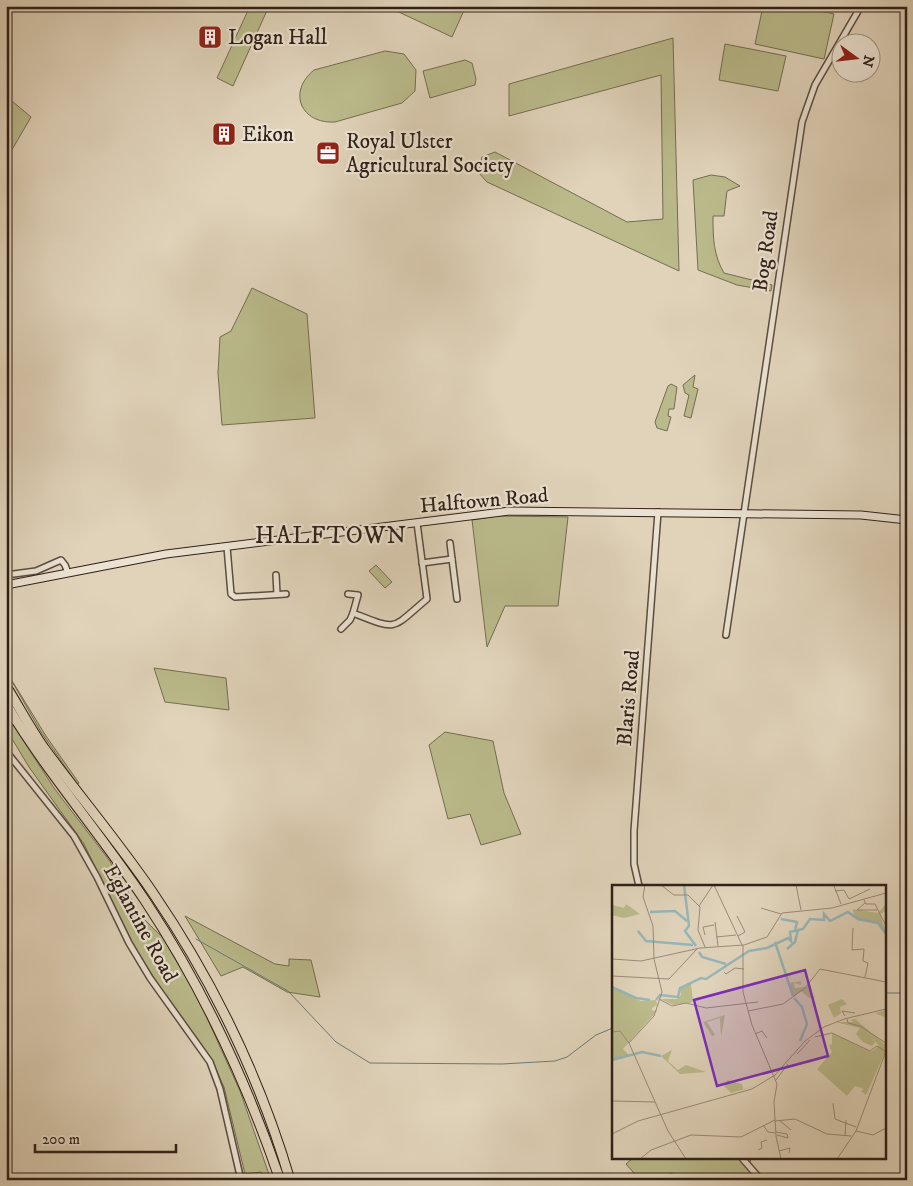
<svg xmlns="http://www.w3.org/2000/svg" width="913" height="1186" font-family="'IM FELL DW Pica',serif">
	<style>
		.green { fill: #baba8b; stroke: #746d51 }
		.lines { fill: none; stroke-linecap: round; stroke-linejoin: round }
		.stream { stroke: #6d7a78; stroke-width: 1 }
		.street-casing { stroke: #5b4d40; stroke-width: 8 }
		.secondary-casing { stroke: #2f2017; stroke-width: 9 }
		.highway-casing { stroke: #2f2017; stroke-width: 11 }
		.street { stroke: #ebe2d2; stroke-width: 5 }
		.secondary { stroke: #ebe2d2; stroke-width: 7 }
		.highway { stroke: #e0d3ba; stroke-width: 9 }
		.labels { text-anchor: middle; stroke-width: 4.5; stroke-linejoin: round; paint-order: stroke }
		.poi-label { font-size: 21px; fill: #2f2017; stroke: #ebe2d2; text-anchor: start }
		.street-label { font-size: 21px; fill: #2f2017; stroke: #ebe2d2 }
		.quarter-label { font-size: 24px; letter-spacing: 1px; fill: #2f2017; stroke: #ebe2d2 }
		.inset-river { fill: none; stroke: #97b6b9; stroke-width: 2.5 }
		.inset-road { fill: none; stroke: #998b79; stroke-width: 1 }
		.view { fill: #7b2cbf; fill-opacity: 0.15; stroke: #7b2cbf; stroke-width: 2.5 }
		.inset-edge { fill: none; stroke: #2f2017; stroke-width: 2.5 }
	</style>
	<rect width="100%" height="100%" fill="#e0d3ba"/>
	<filter id="stains"><feTurbulence type="fractalNoise" baseFrequency=".004" numOctaves="4"/><feColorMatrix values="0 0 0 0 .2 0 0 0 0 .09 0 0 0 0 .02 0 0 0 .5 -.17"/></filter>
	<radialGradient id="worn" r=".72"><stop offset=".6" stop-color="#630" stop-opacity="0"/><stop offset="1" stop-color="#630" stop-opacity=".3"/></radialGradient>
	<g class="green">
		<polygon points="250,6 269,6 233,86 217,78"/>
		<polygon points="386,6 466,6 452,37"/>
		<polygon points="763,6 799,6 834,14 824,59 755,44"/>
		<polygon points="673,38 679,271 487,182 478,172 482,157 495,152 627,222 663,219 661,75 509,116 509,84"/>
		<polygon points="725,44 786,56 778,91 719,80"/>
		<path d="M385 51 404 54 416 70 415 91 402 103 335 122C301 124 287 92 314 70Z"/>
		<polygon points="465,60 472,63 476,79 475,85 430,98 423,71"/>
		<polygon points="6,96 31,117 6,160"/>
		<path d="M711 175 725 177 740 186 727 191 724 216H713C713 237 713 254 724 273L772 285 771 291 737 285 698 270 693 180Z"/>
		<polygon points="252,288 307,314 315,418 222,425 218,373 220,337 231,331"/>
		<polygon points="695,375 693,387 698,389 691,418 684,416 689,395 685,393 683,385"/>
		<polygon points="671,384 677,387 674,409 669,409 668,416 671,417 667,431 657,428 655,422 668,386"/>
		<polygon points="498,516 568,517 558,606 505,606 487,647 472,520"/>
		<polygon points="376,565 392,582 385,588 369,571"/>
		<polygon points="154,668 226,678 229,710 165,702"/>
		<polygon points="6,671 46,736 79,783 77,784 41,732"/>
		<polygon points="6,714 54,788 109,860 130,895 134,909 163,938 198,998 240,1091 271,1180 265,1180 261,1172 245,1174 224,1087 209,1055 171,1005 132,943 84,844 29,767 6,729"/>
		<polygon points="445,732 493,741 504,793 521,834 481,845 470,814 448,819 429,745"/>
		<polygon points="185,916 275,964 289,966 289,959 311,960 320,997 287,992 243,967 221,976"/>
		<polygon points="751,1157 749,1169 756,1180 690,1180 670,1173 665,1180 640,1180 626,1164 633,1158"/>
	</g>
	<g class="lines">
		<g class="stream">
			<polyline points="196,939 288,991 336,1042 370,1063 502,1064 555,1061 567,1057 596,1035 613,1028"/>
			<polyline points="884,993 907,993"/>
		</g>
		<g class="street-casing">
			<g id="street">
				<polyline points="450,543 457,599"/>
				<polyline points="227,547 231,594 235,597 286,594"/>
				<polyline points="422,563 452,559"/>
				<polyline points="6,575 36,571 61,560 65,565 68,573"/>
				<polyline points="276,575 277,594"/>
				<polyline points="348,594 358,595 353,613"/>
				<path d="M341 629 350 620 353 613C399 631 390 630 427 599L417 523"/>
				<polyline points="726,635 802,122 815,85 861,6"/>
				<polyline points="6,751 74,836 97,877 129,943 150,978 210,1062 220,1089 241,1180"/>
				<polyline points="639,886 634,864 634,831 658,512"/>
				<polyline points="741,1157 761,1180"/>
			</g>
		</g>
		<g class="secondary-casing">
			<polyline id="secondary" points="6,585 166,554 510,511 861,515 907,520"/>
		</g>
		<g class="highway-casing">
			<g id="highway">
				<path d="M6 686C19 707 30 728 44 748 80 797 119 843 153 893 213 981 260 1078 290 1180"/>
				<path d="M6 704C48 774 101 834 146 902 204 990 246 1080 280 1180"/>
			</g>
		</g>
		<use href="#street" class="street"/>
		<use href="#secondary" class="secondary"/>
		<use href="#highway" class="highway"/>
	</g>
	<defs>
		<g id="building-square" transform="scale(1.25)"><rect x="-9" y="-9" width="18" height="18" rx="4" fill="#8f2418" stroke="#ebe2d2"/><path d="M-4-6H4V6H1V3H-1V6H-4ZM-2.5-4.3h1.7v1.8h-1.7ZM.8-4.3h1.7v1.8H.8ZM-2.5-1h1.7V.8h-1.7ZM.8-1h1.7V.8H.8Z" fill="#fff"/></g>
		<g id="office-square" transform="scale(1.25)"><rect x="-9" y="-9" width="18" height="18" rx="4" fill="#8f2418" stroke="#ebe2d2"/><path d="M-6-3h4V-5.5h4V-3h4V5H-6ZM-1-4.5V-3h2v-1.5ZM-6 0V1H6V0Z" fill="#fff"/></g>
	</defs>
	<g fill-rule="evenodd">
		<use href="#building-square" x="210" y="37"/>
		<use href="#building-square" x="224" y="134"/>
		<use href="#office-square" x="328" y="153"/>
	</g>
	<g class="labels">
		<g class="poi-label">
			<text x="228" y="44">Logan Hall</text>
			<text x="242" y="141">Eikon</text>
			<text x="346" y="148">Royal Ulster<tspan x="346" dy="24">Agricultural Society</tspan></text>
		</g>
		<g class="street-label">
			<text transform="translate(765 251) rotate(-82)" y="7">Bog Road</text>
			<text transform="translate(484 500) rotate(-5)" y="7">Halftown Road</text>
			<text transform="translate(628 698) rotate(-85)" y="7">Blaris Road</text>
			<text transform="translate(141 923) rotate(61)" y="7">Eglantine Road</text>
		</g>
		<g class="quarter-label">
			<text x="331" y="543">HALFTOWN</text>
		</g>
	</g>
	<g transform="translate(612 885)">
		<rect width="274" height="274" fill="#e0d3ba"/>
		<path d="M14 19 28 29 12 33 0 30V20L12 23ZM274 19V26L268 29 274 48 266 37 248 34 242 30 241 24 266 28ZM189 96V100L182 98 183 103 199 101 198 108 203 112 197 113 189 106 182 112 177 98ZM76 98 79 99 81 116 78 118 61 120 49 114H65L69 110 68 103ZM0 103 29 116 44 115 45 120 40 123 41 126 46 125 11 164 17 170 0 175ZM230 114 235 119 228 122 229 128 222 133 216 120ZM274 125 272 132 263 128 243 134 274 160V165L254 210 249 206 252 204 243 201 235 211 205 184 220 167 217 160 220 159V148L259 167 267 161 258 150 263 157 260 161 251 157 244 149 248 143 223 137H241L239 135ZM113 130 109 152 108 133 95 137 103 150 100 151 91 137ZM60 165 56 176 66 185 74 180 94 187 68 189 49 171ZM115 195 130 199 131 204 143 201 119 208 112 201Z" fill="#baba8b"/>
		<path class="inset-river" d="M72 0 77 41 73 46 84 61M38 27 63 26 75 36M169 34 185 37 183 45M26 46 34 56 81 60M163 57 181 111M175 64 183 57 186 45 191 44M87 67 90 72 114 79M0 102 24 113 38 115M182 113 190 122 195 139 188 156M44 115 48 110 66 112 68 103 89 93 94 94 137 66 155 63 176 53 179 56 178 47 191 44 198 34 212 35V29L218 36 236 27 246 34 266 38 274 49M0 175 30 167 49 171"/>
		<path class="inset-road" d="M49 0 62 10H76L88 22 86 45 93 62M102 0 130 60M184 0 189 25M222 1 229 19M223 6 232 5 237 14 258 4M252 15 254 19H263L274 41M253 18 245 25H265M87 21 101 0M149 23 169 29M125 31 133 47 126 51M103 37 106 61M241 43 240 65 252 64 251 76 256 78 253 92M93 50 91 42 102 40M104 52 124 50M131 60V107L140 140 165 199 162 217 164 251 169 274M0 74 29 76 88 63 132 60 155 52 170 28 220 23 274 8M112 87 114 89 123 83 132 84M0 91 57 94 85 64M47 114 60 121 74 118 94 123 146 117M136 126 171 119 193 103 208 84 274 97M233 131 230 126 243 128M235 134 236 138 248 141 274 158M0 147 8 146 17 158 56 246 74 274M143 149 150 146 155 153M203 152 220 148 258 166 265 161 273 166M17 158 42 131 50 107 42 74 41 41 31 12 33 0M185 169 198 155M164 195 176 179M0 216 43 217M221 218 223 234 244 242M167 235 179 245M163 236 183 234 215 249 239 251M151 240 156 247 163 248M244 246 261 250 274 243M164 247 175 249 176 253 165 250M0 249 26 236 140 204 163 190 193 156 212 142 232 134 274 124M233 251 234 235M146 265 150 263 149 257 155 255M167 266 178 263 177 268M28 274 39 265 79 250 129 252 163 235M225 274 244 246 274 166"/>
		<path class="view" d="M193 85 216 171 105 201 82 115Z"/>
		<rect width="274" height="274" class="inset-edge"/>
	</g>
	<rect width="913" height="1186" fill="none" stroke="#e0d3ba" stroke-width="25"/>
	<rect x="8" y="8" width="898" height="1171" fill="none" stroke="#2f2017" stroke-width="2.5"/>
	<rect x="12" y="12" width="888" height="1161" fill="none" stroke="#2f2017"/>
	<g transform="translate(856 58) rotate(105)"><circle r="24" fill="#ebe2d2" stroke="#a09487"/>
	<path d="M0-4L9 19L0 12L-9 19Z" fill="#8f2418"/>
	<text y="-8" font-size="14" font-weight="bold" text-anchor="middle" fill="#2f2017">N</text>
	</g>
	<path d="M35 1144v8h141v-8" fill="none" stroke="#2f2017" stroke-width="2.5"/>
	<text x="42" y="1144" font-size="15" fill="#2f2017" stroke="#ebe2d2" stroke-width="4" paint-order="stroke">200 m</text>
	<rect width="100%" height="100%" filter="url(#stains)"/>
	<rect width="100%" height="100%" fill="url(#worn)"/>
</svg>
